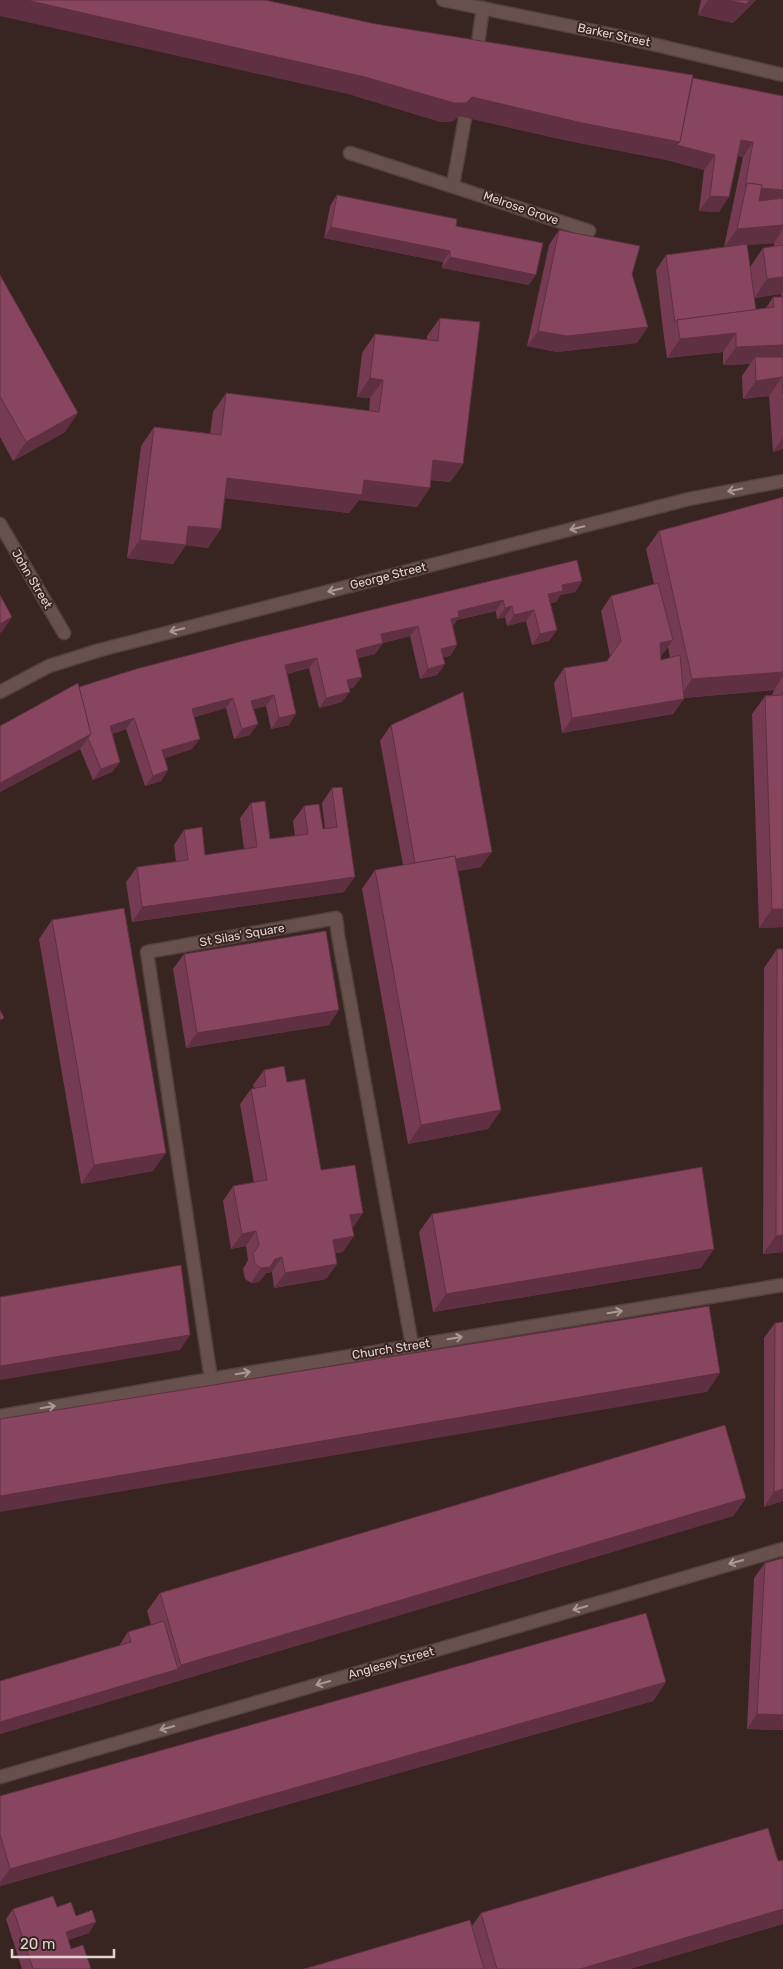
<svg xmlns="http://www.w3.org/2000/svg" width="783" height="1969" font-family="Rubik,sans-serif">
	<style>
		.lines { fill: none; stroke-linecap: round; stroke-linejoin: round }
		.street-casing { stroke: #52413e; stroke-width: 15 }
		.street { stroke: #68514d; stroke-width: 12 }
		.wall { fill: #753b52; fill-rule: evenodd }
		.shaded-wall { fill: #5f3042 }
		.building { fill: #88455f; stroke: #5f3042 }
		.oneway { stroke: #ab9996 }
		.labels { text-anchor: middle; stroke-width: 4; stroke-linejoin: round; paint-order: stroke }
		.street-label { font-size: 12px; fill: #e2d4d1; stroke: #382421 }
	</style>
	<rect width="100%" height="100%" fill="#382421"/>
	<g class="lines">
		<g class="street-casing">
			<g id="street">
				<polyline points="443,0 618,36 783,75"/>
				<polyline points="476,57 483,8"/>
				<polyline points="350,153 589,231"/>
				<polyline points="453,185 468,101"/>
				<polyline points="0,524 64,633"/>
				<polyline points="0,692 49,666 100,650 689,499 783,481"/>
				<polyline points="211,1379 147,952 336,918 338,935 412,1345"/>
				<polyline points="0,1416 211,1379 783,1285"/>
				<polyline points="0,1777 783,1549"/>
			</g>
		</g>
		<use href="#street" class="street"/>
	</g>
	<g class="wall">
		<polygon points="701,0 756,0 733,23 698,15"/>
		<path d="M376 24 693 78 783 96V449L773 452 769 396 743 399 742 376 750 364 723 365V352L667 358 664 338 656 270 666 255 724 247 743 157 738 156 719 212 699 211 704 170 667 160 569 141 459 116 453 121 441 122 352 95ZM774 243V246L763 248 750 267 747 245ZM781 294V297H773L766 308 756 310 754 298Z"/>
		<polygon points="337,195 456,226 529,285 442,268 443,262 324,238 330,206"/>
		<polygon points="559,230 632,274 637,343 557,352 527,346 549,245"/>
		<polygon points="0,275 65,432 13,461 0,437"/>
		<polygon points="440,318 463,464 450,482 431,480 417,507 359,500 349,513 225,498 208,548 186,545 173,564 127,558 141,446 154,427 210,434 213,412 226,393 369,411 370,398 357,397 362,353 375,334 427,340 427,336"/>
		<path d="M783 497V927L759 928 752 714 765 696 772 695 774 690 684 698 673 714 562 733 554 683 564 668 607 662 610 656 601 611 611 596 654 584 646 549 659 531ZM668 647 670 658 661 660V656L662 655Z"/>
		<polygon points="582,581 575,592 560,595 556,602 550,603 557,630 549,641 532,645 526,621 507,626 505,617 497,619 496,611 457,620 453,626 457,645 450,656 443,657 445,664 437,675 420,679 410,636 383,643 375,654 358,658 354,687 349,689 342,702 319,708 309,668 287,674 289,725 271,729 266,706 254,709 250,735 234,739 226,708 194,717 192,749 165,758 168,770 161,781 145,786 126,729 112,734 120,762 112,772 93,780 80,749 0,792 0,726 79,687"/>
		<polygon points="391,725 481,867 458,871 501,1110 488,1129 408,1144 362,889 375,870 403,865 380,741"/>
		<polygon points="342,787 344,892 132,922 126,882 137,867 176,862 174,845 184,830 205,855 244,849 240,818 251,803 270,839 295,836 293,821 304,806 323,829 325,829 322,803 332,788"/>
		<polygon points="52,920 153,1171 81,1184 39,939"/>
		<polygon points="777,949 783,949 783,1252 763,1254 764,968"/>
		<polygon points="184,954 329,1025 186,1048 173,969"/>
		<polygon points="264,1070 287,1082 321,1170 353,1228 343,1252 335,1253 337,1264 326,1279 274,1288 272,1272 266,1273 259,1282 251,1283 245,1279 243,1269 248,1260 246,1246 231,1249 223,1201 233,1186 254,1183 240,1104 251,1089 254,1089 253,1085"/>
		<polygon points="432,1214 701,1268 433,1312 419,1232"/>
		<polygon points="783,1322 783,1501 764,1507 764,1338 775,1323"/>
		<polygon points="746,1498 733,1516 0,1734 0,1681 119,1646 128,1632 151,1625 147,1611 160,1593"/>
		<polygon points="783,1558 783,1730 747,1729 754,1578 765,1563"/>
		<polygon points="666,1682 653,1701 0,1886 0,1796"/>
		<polygon points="783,1860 783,1924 630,1969 304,1969 472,1926 481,1913"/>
		<polygon points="57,1907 76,1916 89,1933 68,1940 71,1949 91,1969 22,1969 6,1919 13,1909"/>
	</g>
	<g class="shaded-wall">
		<polygon points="0,0 26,0 680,142 715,155 704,170 667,160 569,141 459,116 453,121 441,122 352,95 0,16"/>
		<polygon points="708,0 756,0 733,23 698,15"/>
		<polygon points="741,140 753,142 743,157 730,155"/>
		<polygon points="746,187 783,190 783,206 743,202"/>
		<polygon points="710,196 729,197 719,212 699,211"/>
		<polygon points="783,225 783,229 774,243 724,247 737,229"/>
		<polygon points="331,227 450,251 443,262 324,238"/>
		<polygon points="450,257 536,275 529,285 442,268"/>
		<polygon points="783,277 783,292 781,294 754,298 767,279"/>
		<polygon points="648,327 637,343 557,352 527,346 538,331"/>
		<polygon points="736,333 723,352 667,358 680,339"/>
		<polygon points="783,345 783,357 755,357 750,364 723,365 736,347"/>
		<polygon points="782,377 769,396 743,399 756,381"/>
		<polygon points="370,378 383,380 370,398 357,397"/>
		<polygon points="78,413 65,432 13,461 26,442"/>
		<polygon points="783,437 783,449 773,452"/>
		<polygon points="433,460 463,464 450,482 420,479"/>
		<polygon points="227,478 364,480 430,488 417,507 359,500 349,513 214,497"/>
		<polygon points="188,526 221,529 208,548 183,545 186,545 173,564 127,558 140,540"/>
		<polygon points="582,581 575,592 560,595 556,602 541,605 548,594 562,585"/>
		<polygon points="503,600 496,611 457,620 452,628 451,619 458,611"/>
		<polygon points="512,606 505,617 497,619 505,608"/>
		<polygon points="534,610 526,621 507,626 514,615"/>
		<polygon points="12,617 2,632 0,633 0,624"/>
		<polygon points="418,626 410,636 374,645 381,634"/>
		<polygon points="557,630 549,641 532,645 540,634"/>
		<polygon points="673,640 662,655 649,658 660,643"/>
		<polygon points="383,643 375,654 348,660 356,650"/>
		<polygon points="457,645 450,656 433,660 441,649"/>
		<polygon points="317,658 309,668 278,676 285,665"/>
		<polygon points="445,664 437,675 420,679 428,669"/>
		<polygon points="783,672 783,676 774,690 679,698 692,679"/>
		<polygon points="362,677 354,687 340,691 347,680"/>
		<polygon points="350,692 342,702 319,708 326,698"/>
		<polygon points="274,695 266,706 244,712 251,701"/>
		<polygon points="233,698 226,708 185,720 192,709"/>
		<polygon points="684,699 673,714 562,733 572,718"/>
		<polygon points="296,714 289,725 271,729 279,718"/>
		<polygon points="134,718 126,729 102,737 110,726"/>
		<polygon points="258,724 250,735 234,739 242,729"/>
		<polygon points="91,734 80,749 0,792 0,783"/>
		<polygon points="200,739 192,749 155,761 162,750"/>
		<polygon points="120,762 112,772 93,780 101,769"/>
		<polygon points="168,770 161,781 145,786 153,776"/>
		<polygon points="492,852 481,867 405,881 416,866"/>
		<polygon points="355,877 344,892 132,922 142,907"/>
		<polygon points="772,909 783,909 783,927 759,928"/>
		<polygon points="339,1010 329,1025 186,1048 197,1033"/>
		<polygon points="501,1110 488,1129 408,1144 421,1125"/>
		<polygon points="166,1153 153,1171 81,1184 94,1165"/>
		<polygon points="363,1213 353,1228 340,1230 350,1215"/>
		<polygon points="256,1231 246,1246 231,1249 242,1234"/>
		<polygon points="783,1235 783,1252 763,1254 776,1236"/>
		<polygon points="354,1236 343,1252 322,1255 333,1240"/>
		<polygon points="714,1249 701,1268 433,1312 446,1294"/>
		<polygon points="282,1257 272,1272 266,1273 259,1282 251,1283 261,1268 275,1259"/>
		<polygon points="337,1264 326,1279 274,1288 285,1273"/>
		<polygon points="190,1335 180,1350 0,1380 0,1366"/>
		<polygon points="720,1373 707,1392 0,1512 0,1496"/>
		<polygon points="783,1489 783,1501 764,1507 774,1492"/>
		<polygon points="746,1498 733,1516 168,1684 181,1665"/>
		<polygon points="178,1669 168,1684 0,1734 0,1722"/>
		<polygon points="666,1682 653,1701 0,1886 0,1882 10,1869"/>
		<polygon points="757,1714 783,1715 783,1730 747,1729"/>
		<polygon points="783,1909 783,1924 630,1969 580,1969"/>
		<polygon points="96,1922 89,1933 58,1943 66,1932"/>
	</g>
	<g class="building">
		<polygon points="26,0 265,0 376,24 693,75 680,142 582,123 472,97 466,103 454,103 365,77"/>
		<polygon points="727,0 750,0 746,4"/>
		<polygon points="693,78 783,96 783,190 761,188 762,185 747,183 745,186 753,142 741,140 729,197 710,196 715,155 677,145 680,142"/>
		<polygon points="747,183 762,185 759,201 783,198 783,225 737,229"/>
		<polygon points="337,195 457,219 456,226 543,243 536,275 450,257 450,251 331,227"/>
		<polygon points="559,230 640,246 632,274 648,327 567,336 538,331"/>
		<polygon points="747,244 756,310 677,320 675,323 666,255"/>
		<polygon points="783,245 783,277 767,279 763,248"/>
		<polygon points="0,275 78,413 26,442 0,396"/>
		<polygon points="773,297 783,297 783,345 736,347 736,333 680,339 677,320 774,307"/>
		<polygon points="440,318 480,322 463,464 433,460 430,488 364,480 362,495 227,478 221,529 188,526 186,545 140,540 154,427 221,435 226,393 379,412 383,380 370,378 375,334 438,341"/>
		<polygon points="755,357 783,357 783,395 782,377 756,381"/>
		<polygon points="783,497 783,672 692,679 659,531"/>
		<polygon points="577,560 582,581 562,585 563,591 548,594 557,630 540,634 534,610 514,615 512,606 505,608 503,600 458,611 459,617 451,619 457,645 441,649 445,664 428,669 418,626 381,634 383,643 356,650 362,677 347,680 350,692 326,698 317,658 285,665 296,714 279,718 274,695 251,701 258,724 242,729 233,698 192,709 200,739 162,750 168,770 153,776 134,718 110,726 120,762 101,769 88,738 91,734 79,687 136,669 243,641"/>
		<polygon points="658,583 673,640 660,643 661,660 680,655 684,699 572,718 564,668 607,661 621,641 611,596"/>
		<polygon points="0,595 12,617 0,624"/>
		<polygon points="78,683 91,734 0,783 0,726"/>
		<polygon points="783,690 783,909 772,909 765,696 782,695"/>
		<polygon points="463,692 492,852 456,859 455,856 415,863 391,725"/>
		<polygon points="342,787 355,877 142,907 137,867 188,860 184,830 202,827 205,855 257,847 251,803 265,801 270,839 308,834 304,806 319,804 323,829 337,827 332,788"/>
		<polygon points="455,856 501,1110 421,1125 375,870"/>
		<polygon points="124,908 166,1153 94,1165 52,920"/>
		<polygon points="326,931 339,1010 197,1033 184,954"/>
		<polygon points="777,949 783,949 783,1235 776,1236"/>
		<polygon points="0,1010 4,1018 0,1020"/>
		<polygon points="284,1066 287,1082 305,1079 321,1170 355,1165 363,1213 350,1215 354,1236 333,1240 337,1264 285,1273 282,1257 275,1259 270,1267 261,1268 255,1264 253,1254 259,1245 256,1231 242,1234 233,1186 267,1180 251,1089 266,1086 264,1070"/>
		<polygon points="702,1167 714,1249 446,1294 432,1214"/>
		<polygon points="181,1265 190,1335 0,1366 0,1297"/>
		<polygon points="709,1306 720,1373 0,1496 0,1419"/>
		<polygon points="783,1322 783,1489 774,1492 775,1323"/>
		<polygon points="725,1425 746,1498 181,1665 160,1593"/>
		<polygon points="783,1558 783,1715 757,1714 765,1563"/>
		<polygon points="646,1613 666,1682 10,1869 0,1834 0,1796"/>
		<polygon points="164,1621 178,1669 0,1722 0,1681 131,1642 128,1632"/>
		<polygon points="768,1828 778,1861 783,1860 783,1909 580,1969 497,1969 481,1913"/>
		<polygon points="53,1896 57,1907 71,1902 76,1916 92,1910 96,1922 66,1932 71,1949 83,1945 91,1969 33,1969 13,1909"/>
		<polygon points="470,1920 484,1969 304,1969"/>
	</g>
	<defs><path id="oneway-shaft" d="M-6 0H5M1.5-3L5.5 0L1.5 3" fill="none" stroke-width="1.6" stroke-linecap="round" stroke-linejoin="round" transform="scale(1.25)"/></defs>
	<g class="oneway">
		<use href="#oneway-shaft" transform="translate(735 490) rotate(169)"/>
		<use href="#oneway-shaft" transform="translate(577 528) rotate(166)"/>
		<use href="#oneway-shaft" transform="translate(335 590) rotate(166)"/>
		<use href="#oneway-shaft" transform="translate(177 630) rotate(166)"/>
		<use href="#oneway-shaft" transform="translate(615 1312) rotate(-9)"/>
		<use href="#oneway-shaft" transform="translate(455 1338) rotate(-9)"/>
		<use href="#oneway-shaft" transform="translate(243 1373) rotate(-9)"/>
		<use href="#oneway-shaft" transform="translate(48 1407) rotate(-10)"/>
		<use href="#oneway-shaft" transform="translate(736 1562) rotate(164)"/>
		<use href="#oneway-shaft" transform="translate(580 1608) rotate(164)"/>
		<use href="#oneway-shaft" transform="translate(323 1683) rotate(164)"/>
		<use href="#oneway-shaft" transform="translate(167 1728) rotate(164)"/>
	</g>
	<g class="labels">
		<g class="street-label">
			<text transform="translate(614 35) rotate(12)" y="4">Barker Street</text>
			<text transform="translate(521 208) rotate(19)" y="4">Melrose Grove</text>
			<text transform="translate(388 576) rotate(-14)" y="4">George Street</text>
			<text transform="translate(32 579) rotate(59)" y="4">John Street</text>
			<text transform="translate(242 935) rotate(-10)" y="4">St Silas' Square</text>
			<text transform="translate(391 1349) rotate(-9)" y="4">Church Street</text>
			<text transform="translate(391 1663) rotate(-16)" y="4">Anglesey Street</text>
		</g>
	</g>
	<path d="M12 1949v8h102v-8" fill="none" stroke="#e2d4d1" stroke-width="2.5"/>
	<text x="20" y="1949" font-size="15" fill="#e2d4d1" stroke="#382421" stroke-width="4" paint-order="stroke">20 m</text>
</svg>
